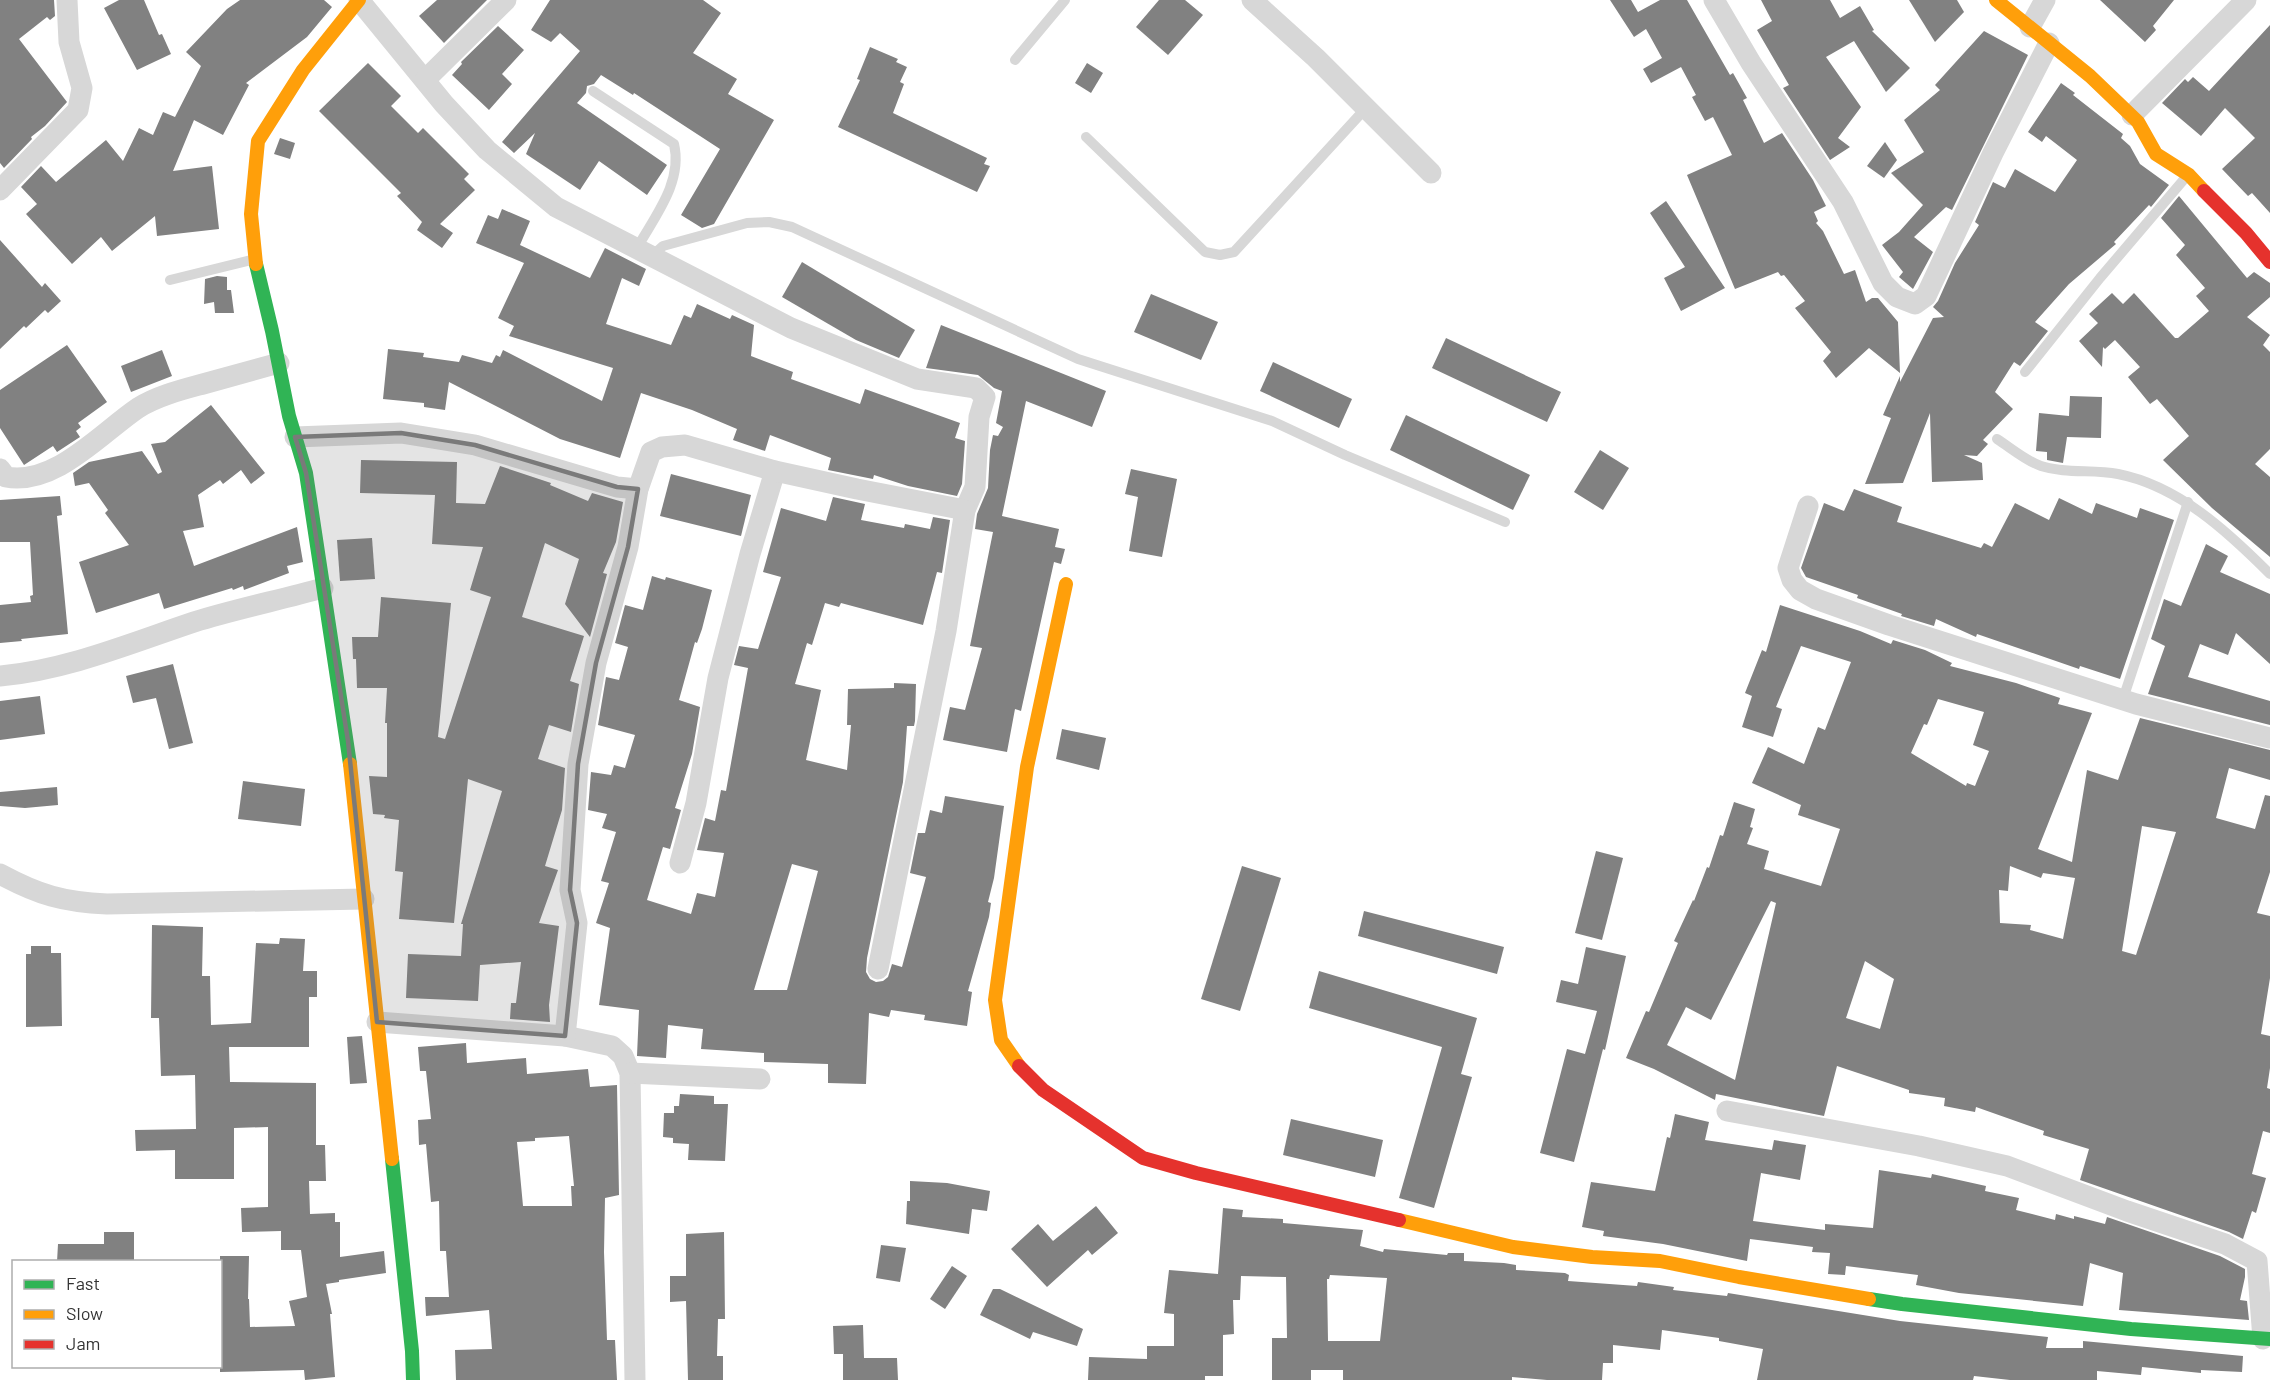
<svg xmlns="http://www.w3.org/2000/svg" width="2270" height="1380" font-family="Barlow,sans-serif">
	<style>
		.building { fill: #818181; fill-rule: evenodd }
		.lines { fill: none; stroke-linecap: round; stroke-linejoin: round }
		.lane { stroke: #d7d7d7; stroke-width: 10 }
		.street { stroke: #d7d7d7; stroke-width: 21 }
		.fast { stroke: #30b455; stroke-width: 14 }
		.slow { stroke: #ff9f0a; stroke-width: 14 }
		.jam { stroke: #e5322d; stroke-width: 14 }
		.marked { fill: #7a7a7a; fill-opacity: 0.2; stroke: #7a7a7a; stroke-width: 4.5; stroke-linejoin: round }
	</style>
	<rect width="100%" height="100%" fill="#fff"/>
	<g class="building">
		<polygon points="0,0 54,0 55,16 50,20 47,17 19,39 67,102 45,126 31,137 32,139 4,168 0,163"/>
		<polygon points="119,0 144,0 159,35 162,34 171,54 137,70 104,8"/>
		<polygon points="240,0 324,0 332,7 307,37 246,83 249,85 223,135 194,120 173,171 212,166 219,229 157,236 155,216 112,251 101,237 72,264 26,214 37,204 21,187 41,166 56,182 106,140 123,161 139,128 153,135 163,112 175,117 201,66 186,52 227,9"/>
		<polygon points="437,0 487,0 444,43 419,16"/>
		<polygon points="550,0 703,0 721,13 693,53 737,79 728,94 774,120 714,224 702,228 681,215 720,149 634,93 633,95 601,75 594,84 587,86 586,93 577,103 667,165 647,195 599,161 580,190 526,154 535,133 514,153 502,142 580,51 560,33 551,42 531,30"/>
		<polygon points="1159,0 1185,0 1203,15 1168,55 1136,27"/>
		<polygon points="1610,0 1631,0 1638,12 1660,0 1687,0 1730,75 1733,73 1747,98 1743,100 1764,143 1782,133 1813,180 1826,206 1814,212 1818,221 1816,223 1823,231 1844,274 1855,270 1866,302 1872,298 1878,298 1898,322 1900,373 1869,348 1836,378 1823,361 1831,352 1795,308 1805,301 1784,275 1781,276 1778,272 1735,289 1687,175 1732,155 1713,117 1705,121 1692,97 1696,95 1681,67 1651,83 1643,69 1662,58 1646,29 1634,37"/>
		<polygon points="1761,0 1830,0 1840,18 1860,6 1874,30 1872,31 1910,68 1886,92 1854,41 1826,57 1861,107 1838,138 1850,147 1830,160 1783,88 1789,85 1757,30 1772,21"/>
		<polygon points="1909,0 1957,0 1964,12 1935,42"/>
		<polygon points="2100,0 2174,0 2153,26 2156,30 2145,42"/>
		<polygon points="2270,25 2270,213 2252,193 2248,196 2222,169 2255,138 2225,108 2201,136 2162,103 2185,79 2188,82 2193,77 2209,91"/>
		<polygon points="498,26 524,50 502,74 512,84 489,110 452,75 462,64 461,62"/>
		<polygon points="1984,31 2028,55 1952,210 1946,207 1914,237 1933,252 1913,289 1899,277 1903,272 1882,245 1899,232 1923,205 1891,173 1924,152 1904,120 1940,90 1935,85"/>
		<polygon points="870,47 898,59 896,62 907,67 900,82 904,84 893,113 987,158 984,164 990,166 977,192 838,127 860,80 857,79"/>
		<polygon points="368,63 401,96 391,106 418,133 423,128 469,174 464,179 475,190 440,224 453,233 442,248 417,230 422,222 397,196 401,193 319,111"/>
		<polygon points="1087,63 1103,73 1091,93 1075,83"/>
		<polygon points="2061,83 2075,93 2073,95 2123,134 2121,138 2130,146 2140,164 2169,185 2151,207 2149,205 2114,242 2116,244 2069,284 2035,322 2048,331 2020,366 2014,362 1995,392 2013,409 1983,440 1988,444 1977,456 1964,455 1982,463 1983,480 1932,482 1930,413 1903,483 1865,484 1891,418 1883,415 1900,376 1900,382 1933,318 1944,317 1933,307 1938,301 1955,263 1979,225 1975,222 1993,182 2005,188 2015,169 2055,192 2077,160 2046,136 2042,142 2028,132"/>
		<polygon points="280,138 295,143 290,159 274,154"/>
		<polygon points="1885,142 1897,160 1884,178 1867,166"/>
		<polygon points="2179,196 2247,278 2254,272 2270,283 2270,297 2247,317 2270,335 2263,345 2270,352 2270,449 2255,464 2270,477 2270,557 2212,508 2163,460 2189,436 2157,399 2150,404 2128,377 2140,367 2115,340 2105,349 2103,347 2102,367 2079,341 2098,323 2089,314 2112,293 2123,304 2134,293 2175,338 2178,338 2209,311 2196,296 2205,288 2176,255 2185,245 2161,218"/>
		<polygon points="1666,201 1725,288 1681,311 1664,278 1685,267 1650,213"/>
		<polygon points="502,209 530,221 520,245 590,278 605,248 646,269 639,286 622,278 606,324 671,345 684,315 691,318 697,304 730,319 732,315 754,325 751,356 793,372 791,379 860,404 865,389 960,423 955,438 965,441 962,484 957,496 908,486 874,475 873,479 828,470 831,458 770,435 765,451 733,440 737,429 692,410 641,393 620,458 560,439 449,382 445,410 424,407 424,403 383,399 388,349 424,353 423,357 459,362 462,355 492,363 496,355 500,357 503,350 602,401 613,368 509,336 514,326 498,318 524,263 476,243 488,215 498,219"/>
		<polygon points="0,240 42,287 45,283 61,301 48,313 45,310 26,328 24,326 0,349"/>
		<polygon points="802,262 915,330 899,358 856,340 782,297"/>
		<polygon points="217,276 227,277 227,290 231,290 234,313 215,313 214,302 204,304 205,279"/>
		<polygon points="1151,294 1218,322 1201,360 1134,332"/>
		<polygon points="941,325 1106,391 1092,427 1026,401 1002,516 1059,529 1055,547 1065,549 1061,564 1054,562 1021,711 1015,709 1007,752 943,740 950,707 965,710 982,648 970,646 993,532 975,529 977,514 988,488 990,450 993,435 998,436 1003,427 996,423 1002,391 994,388 978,375 926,368"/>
		<polygon points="1446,338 1561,392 1547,422 1432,368"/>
		<polygon points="67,345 107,402 78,423 81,427 76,431 80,437 57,452 53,446 24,465 0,428 0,390"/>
		<polygon points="162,350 172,376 131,392 121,366"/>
		<polygon points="1273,362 1352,399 1339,428 1260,391"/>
		<polygon points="2070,396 2102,397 2101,438 2067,437 2063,463 2047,460 2047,452 2036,451 2039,413 2069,416"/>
		<polygon points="211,405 265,473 251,484 241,470 223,484 220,480 198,495 204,527 183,531 194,566 297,527 303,562 287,566 289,573 244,590 243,586 233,590 232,588 164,609 159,593 96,613 79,562 129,545 105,513 108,510 89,483 75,486 73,473 89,462 142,451 158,474 162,472 151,444 165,442"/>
		<polygon points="1406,415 1530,475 1513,510 1390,450"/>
		<polygon points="1600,450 1629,468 1603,510 1574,492"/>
		<polygon points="361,460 457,462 456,503 485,504 500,466 551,483 550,485 588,501 592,493 623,502 616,542 603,573 607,574 590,637 565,604 579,559 545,543 522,617 584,636 570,681 579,684 571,732 549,725 538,759 565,768 562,810 545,866 558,870 539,923 559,926 549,1005 550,1022 510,1019 511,1003 516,1003 521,962 480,965 478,1001 406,998 408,954 461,956 463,924 461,924 502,791 468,779 454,923 399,919 403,872 395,871 399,820 384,818 385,815 373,814 369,776 387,777 387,723 385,723 387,688 357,688 356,659 353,659 352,637 378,637 381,597 451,603 438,737 445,739 491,597 470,590 483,547 432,544 435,495 360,493"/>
		<polygon points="1131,469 1177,479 1162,557 1129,551 1138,497 1125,494"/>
		<polygon points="671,474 751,495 741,536 660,516"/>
		<polygon points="1854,489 1902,507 1897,522 1981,548 1984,543 1992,547 2015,503 2049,520 2059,498 2092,514 2096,503 2137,518 2140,508 2174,520 2120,679 2080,666 2079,669 1977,634 1976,637 1936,619 1934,626 1901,616 1902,614 1857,598 1858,595 1806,577 1801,568 1824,503 1844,511"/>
		<polygon points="60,496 62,515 57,516 68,634 21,639 22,641 0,643 0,605 31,602 30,596 33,595 30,542 0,542 0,500"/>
		<path d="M833 497 865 504 861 520 904 528 905 524 930 529 933 517 950 520 942 573 937 572 923 625 841 603 839 607 825 603 812 645 807 643 795 684 821 690 806 760 847 770 851 725H847L848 689 894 688V683L916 684 915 721 914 726H907L903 782 867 958 866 972 870 979 876 982 883 981 888 977 892 964 902 967 926 877 910 873 918 833H925L930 810 942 813 945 796 1004 806 994 878 988 902 991 903 989 917 968 991 972 992 967 1026 924 1020 925 1015 891 1010 889 1017 869 1013 866 1084 828 1083V1064L764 1062V1053L701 1049 703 1029 668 1025 666 1058 637 1056 639 1010 599 1005 610 928 596 923 609 883 601 881 616 832 602 828 607 814 588 810 591 772 611 775 614 765 625 768 635 735 598 725 606 677 619 680 628 647 615 643 625 605 643 610 652 576 665 580 666 577 712 590 702 629 697 643 695 642 679 700 700 707 692 754 675 808 681 810 670 849 663 847 647 900 691 914 697 893 715 897 724 853 697 850 705 818 715 821 721 790 726 791 748 668 734 665 739 646 758 649 781 577 763 572 781 508 826 521ZM792 864 818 871 787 990H754Z"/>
		<polygon points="372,538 375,579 340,581 337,540"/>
		<polygon points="2206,544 2228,556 2220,572 2270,594 2270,664 2236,633 2228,655 2200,644 2188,677 2270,701 2270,725 2148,694 2165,646 2151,639 2164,599 2181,606"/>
		<path d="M1780 605 1860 631 1891 644 1893 640 1925 650 1952 663 1950 666 2016 683 2060 698 2058 704 2092 713 2038 849 2072 862 2087 770 2118 780 2140 718 2270 750V780L2229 768 2216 818 2255 829 2265 795 2270 796V872L2257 913 2270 916V978L2261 1034 2270 1036V1068L2267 1088 2270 1089V1133L2263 1131 2252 1174 2266 1178 2256 1213 2252 1211 2243 1239 2229 1232 2080 1180 2089 1149 2043 1135 2044 1131 1976 1107 1975 1112 1944 1106 1945 1098 1909 1093V1090L1837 1066 1824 1116 1716 1094 1715 1100 1654 1069 1626 1058 1646 1011 1649 1012 1678 943 1674 941 1693 900 1694 901 1707 867 1709 868 1720 835 1723 836 1734 802 1755 809 1750 827 1753 828 1747 844 1769 851 1764 869 1821 886 1840 829 1798 815 1801 805 1752 783 1768 747 1804 764 1818 727 1825 730 1851 662 1801 646 1776 707 1782 709 1773 737 1742 727 1752 696 1745 693 1762 650 1766 652ZM1938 699 1984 712 1973 745 1989 751 1975 786 1967 783 1966 786 1911 753 1924 724 1927 725ZM2142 826 2176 832 2136 955 2122 951ZM2010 866 2041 878 2043 873 2075 878 2063 939 2030 930 2031 925 2000 923 1999 890 2008 891ZM1771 901 1776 903 1735 1080 1667 1045 1686 1007 1711 1020ZM1865 961 1894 979 1880 1029 1846 1018Z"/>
		<polygon points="173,664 193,743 169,749 156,698 133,703 126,676"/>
		<polygon points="40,696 45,734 0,740 0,701"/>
		<polygon points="1062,729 1106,738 1099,770 1056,759"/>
		<polygon points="243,781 305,789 301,826 238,819"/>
		<polygon points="57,787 58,805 25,808 0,806 0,792"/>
		<polygon points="1596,851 1623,858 1602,940 1575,933"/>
		<polygon points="1242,866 1281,878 1240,1011 1201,999"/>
		<polygon points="1364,911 1504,947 1497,974 1358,936"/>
		<polygon points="152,925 203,927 202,976 210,976 211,1025 251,1023 256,943 279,944 280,938 305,939 303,971 317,971 317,997 309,997 309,1047 229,1047 230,1082 316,1083 316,1145 325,1145 326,1181 309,1181 310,1214 335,1213 335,1222 340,1222 340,1257 384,1251 386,1273 339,1280 339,1282 326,1284 332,1314 330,1314 335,1377 305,1380 304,1370 220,1372 220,1256 249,1256 248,1299 249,1299 250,1327 295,1326 289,1301 307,1297 301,1250 281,1250 281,1231 242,1232 241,1208 268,1207 268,1127 234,1128 234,1179 175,1179 175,1150 136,1151 135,1130 196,1129 195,1075 161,1076 159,1018 151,1018"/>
		<polygon points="31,946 51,946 51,953 61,953 62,1026 26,1027 26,954 31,954"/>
		<polygon points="1586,947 1626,956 1605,1050 1603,1049 1574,1162 1540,1153 1567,1049 1585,1054 1597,1011 1556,1002 1561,980 1578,984"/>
		<polygon points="1319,971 1477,1018 1461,1074 1472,1077 1434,1208 1399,1198 1442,1047 1309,1008"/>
		<polygon points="362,1036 367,1083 350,1084 347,1037"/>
		<path d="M466 1043 467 1063 526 1058 527 1074 588 1069 590 1087 617 1085 619 1195 605 1198 604 1252 607 1340H615L617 1380H456L455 1350 492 1349 489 1310 426 1316 425 1297H449L446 1251H440L439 1201 431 1202 426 1144 419 1145 418 1120 431 1119 426 1071H420L418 1047ZM569 1136 574 1186H571L572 1206H523L517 1142 535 1141V1138Z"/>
		<polygon points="680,1094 714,1096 714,1104 728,1104 725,1161 688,1160 689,1144 673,1143 673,1138 663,1137 664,1113 674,1113 674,1106 679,1106"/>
		<polygon points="1675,1114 1709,1122 1705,1140 1772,1150 1774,1140 1806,1145 1800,1180 1761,1173 1753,1221 1825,1230 1825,1224 1873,1228 1879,1170 1931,1178 1932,1174 1986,1186 1985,1191 2019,1198 2016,1210 2055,1220 2056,1214 2074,1219 2074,1216 2105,1224 2107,1217 2220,1256 2245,1269 2245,1277 2240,1300 2247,1301 2249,1320 2119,1310 2123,1273 2090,1263 2083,1306 1959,1293 1916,1285 1918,1275 1846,1266 1845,1275 1828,1274 1830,1253 1812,1252 1813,1247 1750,1239 1747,1261 1663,1244 1603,1236 1604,1231 1582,1227 1591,1182 1655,1191 1667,1137 1670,1138"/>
		<polygon points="1291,1119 1383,1140 1375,1177 1283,1155"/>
		<polygon points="910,1181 947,1183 990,1191 987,1211 972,1209 969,1234 906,1224 907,1201 910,1201"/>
		<polygon points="1096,1206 1118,1233 1092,1255 1088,1250 1047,1287 1011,1249 1038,1224 1053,1241"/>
		<path d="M1223 1208 1243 1210 1242 1217 1283 1219V1223L1363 1230 1360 1246 1383 1252 1384 1249 1447 1255 1448 1253H1464V1261L1504 1263 1516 1265V1270L1565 1273 1569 1275 1568 1281 1637 1286 1638 1282 1674 1287 1673 1290 1727 1296 1728 1293 1900 1321 2048 1337 2046 1348H2083V1341L2243 1356 2242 1372 2201 1370V1373L2142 1367 2141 1375 2097 1371V1380H2010L1974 1376 1973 1380H1757L1763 1349 1719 1341V1338L1662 1330 1660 1350 1613 1345V1363H1603L1602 1380H1547L1512 1377V1380H1343V1370H1311V1380H1272V1338H1287L1286 1277 1241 1276 1240 1300H1233L1234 1334 1223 1335V1376H1205V1380H1088L1089 1357 1147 1359V1346H1174V1314L1164 1313 1169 1270 1218 1274ZM1330 1275 1387 1278 1380 1341H1328L1327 1279H1329Z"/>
		<polygon points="104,1232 134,1232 134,1262 57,1262 58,1244 104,1244"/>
		<polygon points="724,1232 725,1319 718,1319 717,1356 723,1356 723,1380 688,1380 686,1301 670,1302 670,1276 686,1276 686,1234"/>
		<polygon points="881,1245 906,1248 900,1282 876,1278"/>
		<polygon points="952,1266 967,1276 945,1309 930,1299"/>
		<polygon points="993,1289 1000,1289 1083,1329 1077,1346 1033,1332 1030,1339 980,1315"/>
		<polygon points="863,1325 864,1358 897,1358 898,1380 843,1380 843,1354 834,1354 833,1326"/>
	</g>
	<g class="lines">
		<g class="lane">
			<polyline points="1015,60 1065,0"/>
			<path d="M593 91 674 144C683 182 655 216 637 248"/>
			<polyline points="1086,137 1205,252 1220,255 1234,252 1366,108"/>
			<polyline points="652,256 663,246 747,223 769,222 792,227 1078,359 1272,421 1345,455 1505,522"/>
			<polyline points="170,280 255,259"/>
			<polyline points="2025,372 2100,278 2186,177"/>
			<path d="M1997 439C2011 448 2026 461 2041 466 2066 474 2093 469 2118 474 2179 486 2228 532 2270 574"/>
			<polyline points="2123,699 2188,502"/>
		</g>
		<g class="street">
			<polyline points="359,0 444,104 487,150 556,207 791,328 917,379 976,388 985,397 979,417 975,487 965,510 946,631 878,969"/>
			<polyline points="1252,0 1316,58 1431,173"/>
			<polyline points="1714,0 1751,63 1843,202 1883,283 1897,297 1915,304 1926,296 1993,153 2049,43"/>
			<polyline points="2030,27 2045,0"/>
			<polyline points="425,80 506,0"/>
			<polyline points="2132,115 2246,0"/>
			<polyline points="0,190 78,110 82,88 69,42 67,0"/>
			<polyline points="295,437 401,433 475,445 617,487 638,489"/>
			<path d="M0 469 6 477C55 486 101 433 138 408 157 396 181 390 203 384 228 377 253 370 279 363"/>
			<polyline points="1808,506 1788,568 1792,580 1800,590 1816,599 1889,625 2136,704 2270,738"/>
			<path d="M0 676C67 670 131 643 194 622 236 609 280 600 323 588"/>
			<polyline points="680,863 696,803 718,678 750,554 775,471"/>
			<path d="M0 874C39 895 63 902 107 904L364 899"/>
			<polyline points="377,1022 565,1036 612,1046 623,1056 630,1073 635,1380"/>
			<polyline points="565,1036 577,923 570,890 578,764 596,663 628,547 638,489 651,452 662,447 685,445 775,471 857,489 965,510"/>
			<polyline points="630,1073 760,1079"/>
			<polyline points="1727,1111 1919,1146 2007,1166 2127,1211 2225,1244 2257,1261 2263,1339"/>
		</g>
		<g class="fast">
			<polyline points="256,264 272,331 289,416 306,473 350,764"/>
			<polyline points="392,1159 412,1351 413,1380"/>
			<polyline points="1869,1299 1902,1304 2131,1329 2270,1339"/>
		</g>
		<g class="slow">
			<polyline points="1996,0 2090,76 2138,122 2156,154 2189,175 2204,191"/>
			<polyline points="256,264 251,214 258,141 303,70 359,0"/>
			<polyline points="350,764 392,1159"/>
			<polyline points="1019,1066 1001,1040 995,1000 1027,767 1066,584"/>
			<polyline points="1399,1220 1513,1247 1592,1257 1660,1261 1739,1277 1869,1299"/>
		</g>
		<g class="jam">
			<polyline points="2204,191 2246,233 2270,262"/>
			<polyline points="1019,1066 1043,1090 1143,1158 1196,1173 1399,1220"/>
		</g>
	</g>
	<path class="marked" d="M401 433 475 445 617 487 638 489 628 547 596 663 578 764 570 890 577 923 565 1036 377 1022 348 741 306 473 295 437Z"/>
	<rect x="12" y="1260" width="210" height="108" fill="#ffffff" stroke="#adadad" stroke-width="1.5"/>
	<rect x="24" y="1280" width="30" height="9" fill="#30b455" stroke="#adadad" stroke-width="1.5"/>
	<text x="66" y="1290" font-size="18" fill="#333333">Fast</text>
	<rect x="24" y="1310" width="30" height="9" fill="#ff9f0a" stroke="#adadad" stroke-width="1.5"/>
	<text x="66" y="1320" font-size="18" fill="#333333">Slow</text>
	<rect x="24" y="1340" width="30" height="9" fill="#e5322d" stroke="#adadad" stroke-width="1.5"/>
	<text x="66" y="1350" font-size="18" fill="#333333">Jam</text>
</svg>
